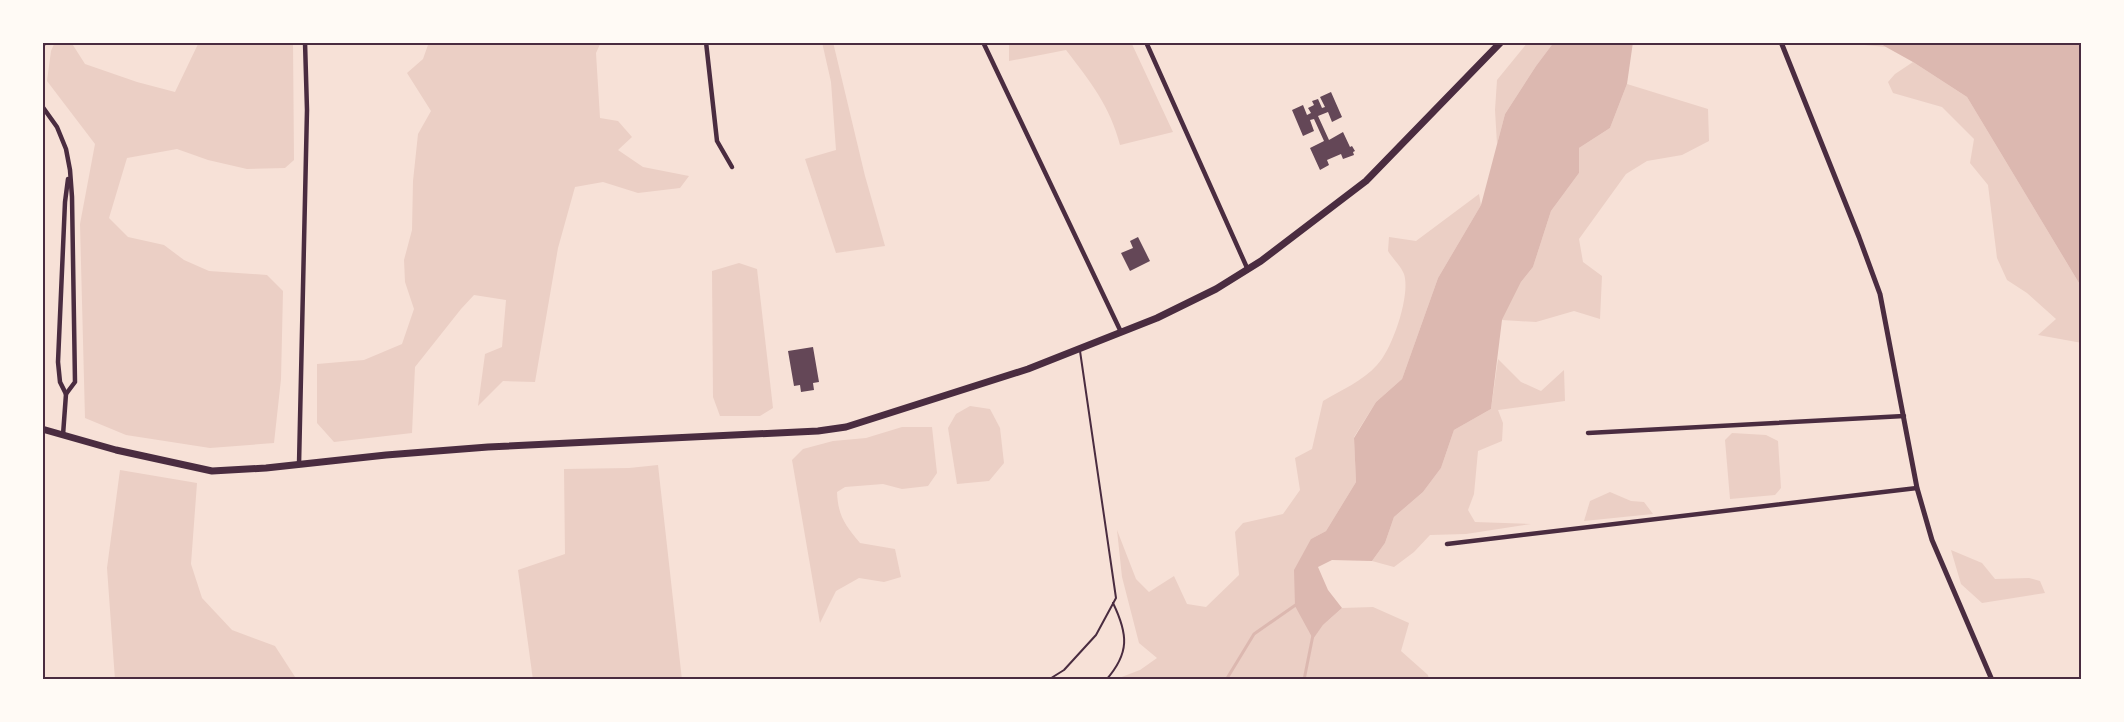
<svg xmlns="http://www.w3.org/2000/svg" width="2124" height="722" font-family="'Noto Sans',sans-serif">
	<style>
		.green { fill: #ebcfc5 }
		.water { fill: #dcb8b0 }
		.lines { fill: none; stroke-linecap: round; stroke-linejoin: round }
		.stream { stroke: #dcb8b0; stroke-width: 3 }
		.building { fill: #644757 }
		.service { stroke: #4a2c40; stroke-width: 2 }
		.minor { stroke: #4a2c40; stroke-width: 4.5 }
		.tertiary { stroke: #4a2c40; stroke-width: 5 }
		.primary { stroke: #4a2c40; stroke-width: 7 }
		.neatline { fill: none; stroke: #4a2c40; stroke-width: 2 }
	</style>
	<rect width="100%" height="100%" fill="#f7e1d7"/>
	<g class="green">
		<polygon points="55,42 71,42 85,64 137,82 175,92 199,42 293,42 294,160 285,168 247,169 208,160 177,149 127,158 109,218 128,237 164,245 184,260 209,271 267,275 283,291 281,379 274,443 210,448 126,435 85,418 80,224 95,144 47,81 51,51"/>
		<polygon points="429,42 601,42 596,53 600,118 618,121 632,137 618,150 643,167 689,176 680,188 638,193 603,182 575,187 558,248 535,382 503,381 478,406 485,354 502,347 506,300 474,295 461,309 415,367 412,433 334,442 317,423 317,364 364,360 402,344 414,309 405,282 404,260 412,230 413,181 418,134 431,111 407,73 423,59"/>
		<polygon points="822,42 833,42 865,176 885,246 836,253 805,159 836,150 831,82"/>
		<path d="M1009 42H1131L1173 132 1120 145C1110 106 1090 81 1066 50L1009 61Z"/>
		<polygon points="1528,42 1554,42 1536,66 1505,114 1497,144 1495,110 1497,80"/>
		<polygon points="1832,42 1877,42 1886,47"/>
		<polygon points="1913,62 1967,97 2082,288 2082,343 2038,335 2056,319 2027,293 2007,280 1997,258 1988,185 1970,163 1974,139 1942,107 1893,93 1888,82 1895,74"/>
		<polygon points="1627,84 1708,109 1709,141 1682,155 1647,161 1626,174 1579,239 1583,262 1602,276 1600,319 1574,311 1536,322 1502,320 1521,282 1533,267 1551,211 1579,173 1579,148 1610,128"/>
		<path d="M1479 194 1481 205 1438 278 1402 379 1376 402 1354 437 1356 482 1326 531 1311 539 1313 638 1323 625 1342 608 1373 607 1409 623 1401 651 1428 675 1429 680H1118L1119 678 1140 670 1157 658 1139 643 1122 577 1117 530 1136 579 1149 592 1174 576 1187 604 1206 607 1239 575 1235 532 1243 523 1283 514 1300 490 1295 458 1312 449 1323 401C1341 390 1363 381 1377 365 1392 350 1411 295 1404 274 1401 266 1392 258 1388 251L1389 237 1416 241Z"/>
		<polygon points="739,263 757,269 773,408 760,416 720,416 713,397 712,271"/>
		<polygon points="1498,359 1521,382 1541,391 1564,370 1565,401 1498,410 1503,423 1502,441 1478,451 1474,494 1468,510 1475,522 1531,524 1466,534 1430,535 1414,552 1394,567 1372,561 1385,543 1394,517 1423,492 1441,468 1454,430 1491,409"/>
		<polygon points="970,406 990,409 1000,428 1004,463 989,481 957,484 948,428 956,414"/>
		<path d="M902 427H932L937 473 928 486 902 489 883 484 845 487 837 492C838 516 845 525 860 543L895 549 901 577 884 582 859 578 836 591 820 623 792 460 803 449 833 441 866 438Z"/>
		<polygon points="1732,433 1766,435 1778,441 1781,488 1775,495 1730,499 1725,440"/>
		<polygon points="658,465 682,680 533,680 518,570 565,554 564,469 629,468"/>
		<polygon points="120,470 197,483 191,564 202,598 232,630 275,646 297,680 115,680 107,568"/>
		<polygon points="1610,492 1631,501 1644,502 1653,514 1584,521 1590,501"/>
		<polygon points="1951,550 1982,563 1995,579 2029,578 2040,581 2045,593 1982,603 1961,584"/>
	</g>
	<g class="water">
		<polygon points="1554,42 1633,42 1627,84 1610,128 1579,148 1579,173 1551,211 1533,267 1521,282 1502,320 1491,409 1454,430 1441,468 1423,492 1394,517 1385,543 1372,561 1332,560 1318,567 1328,590 1342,608 1323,625 1313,639 1295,606 1294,570 1311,539 1326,531 1356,482 1354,438 1376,402 1402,379 1438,278 1481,205 1505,114 1536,66"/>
		<polygon points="1877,42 2082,42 2082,288 1967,97 1913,62"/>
	</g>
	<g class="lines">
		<g class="stream">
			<polyline points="1226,680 1254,634 1297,604"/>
			<polyline points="1304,680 1313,635"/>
		</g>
	</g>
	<g class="building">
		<polygon points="1331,92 1342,117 1332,122 1328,112 1318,116 1329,140 1343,132 1350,147 1352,146 1355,151 1353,152 1354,155 1343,159 1341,154 1327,160 1329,165 1320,170 1310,148 1324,141 1314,119 1310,120 1314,131 1303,136 1292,110 1303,105 1307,115 1311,113 1308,108 1314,105 1312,101 1318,99 1322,108 1325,107 1320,97"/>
		<polygon points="1138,237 1150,261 1130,271 1121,253 1133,248 1130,241"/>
		<polygon points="813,347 819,382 813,383 814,390 801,392 800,385 794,386 788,351"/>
	</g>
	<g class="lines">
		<g class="service">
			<polyline points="1048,680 1064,670 1096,635 1116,598 1080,351"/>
			<path d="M1106 680C1130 653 1128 634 1113 603"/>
		</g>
		<g class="minor">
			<polyline points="706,42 717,141 732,167"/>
			<polyline points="983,42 1121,332"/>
			<polyline points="1146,42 1248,270"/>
			<polyline points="42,48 44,42"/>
			<polyline points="42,106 57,127 66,149 70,170 72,197 75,382 66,394"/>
			<polyline points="1588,433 1904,416"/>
			<polyline points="63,435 66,394 60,382 58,362 65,202 68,179"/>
			<polyline points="299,465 307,110 305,42"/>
			<polyline points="1447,544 1917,488"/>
		</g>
		<polyline class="tertiary" points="1781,42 1859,237 1880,294 1917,488 1932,540 1992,680"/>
		<polyline class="primary" points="42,429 116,450 212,471 266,468 386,455 488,447 818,431 846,427 1028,369 1157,318 1216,289 1261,261 1366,181 1501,42"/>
	</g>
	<rect width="2124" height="722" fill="none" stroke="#fffaf5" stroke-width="87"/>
	<rect x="44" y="44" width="2036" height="634" class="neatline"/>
</svg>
